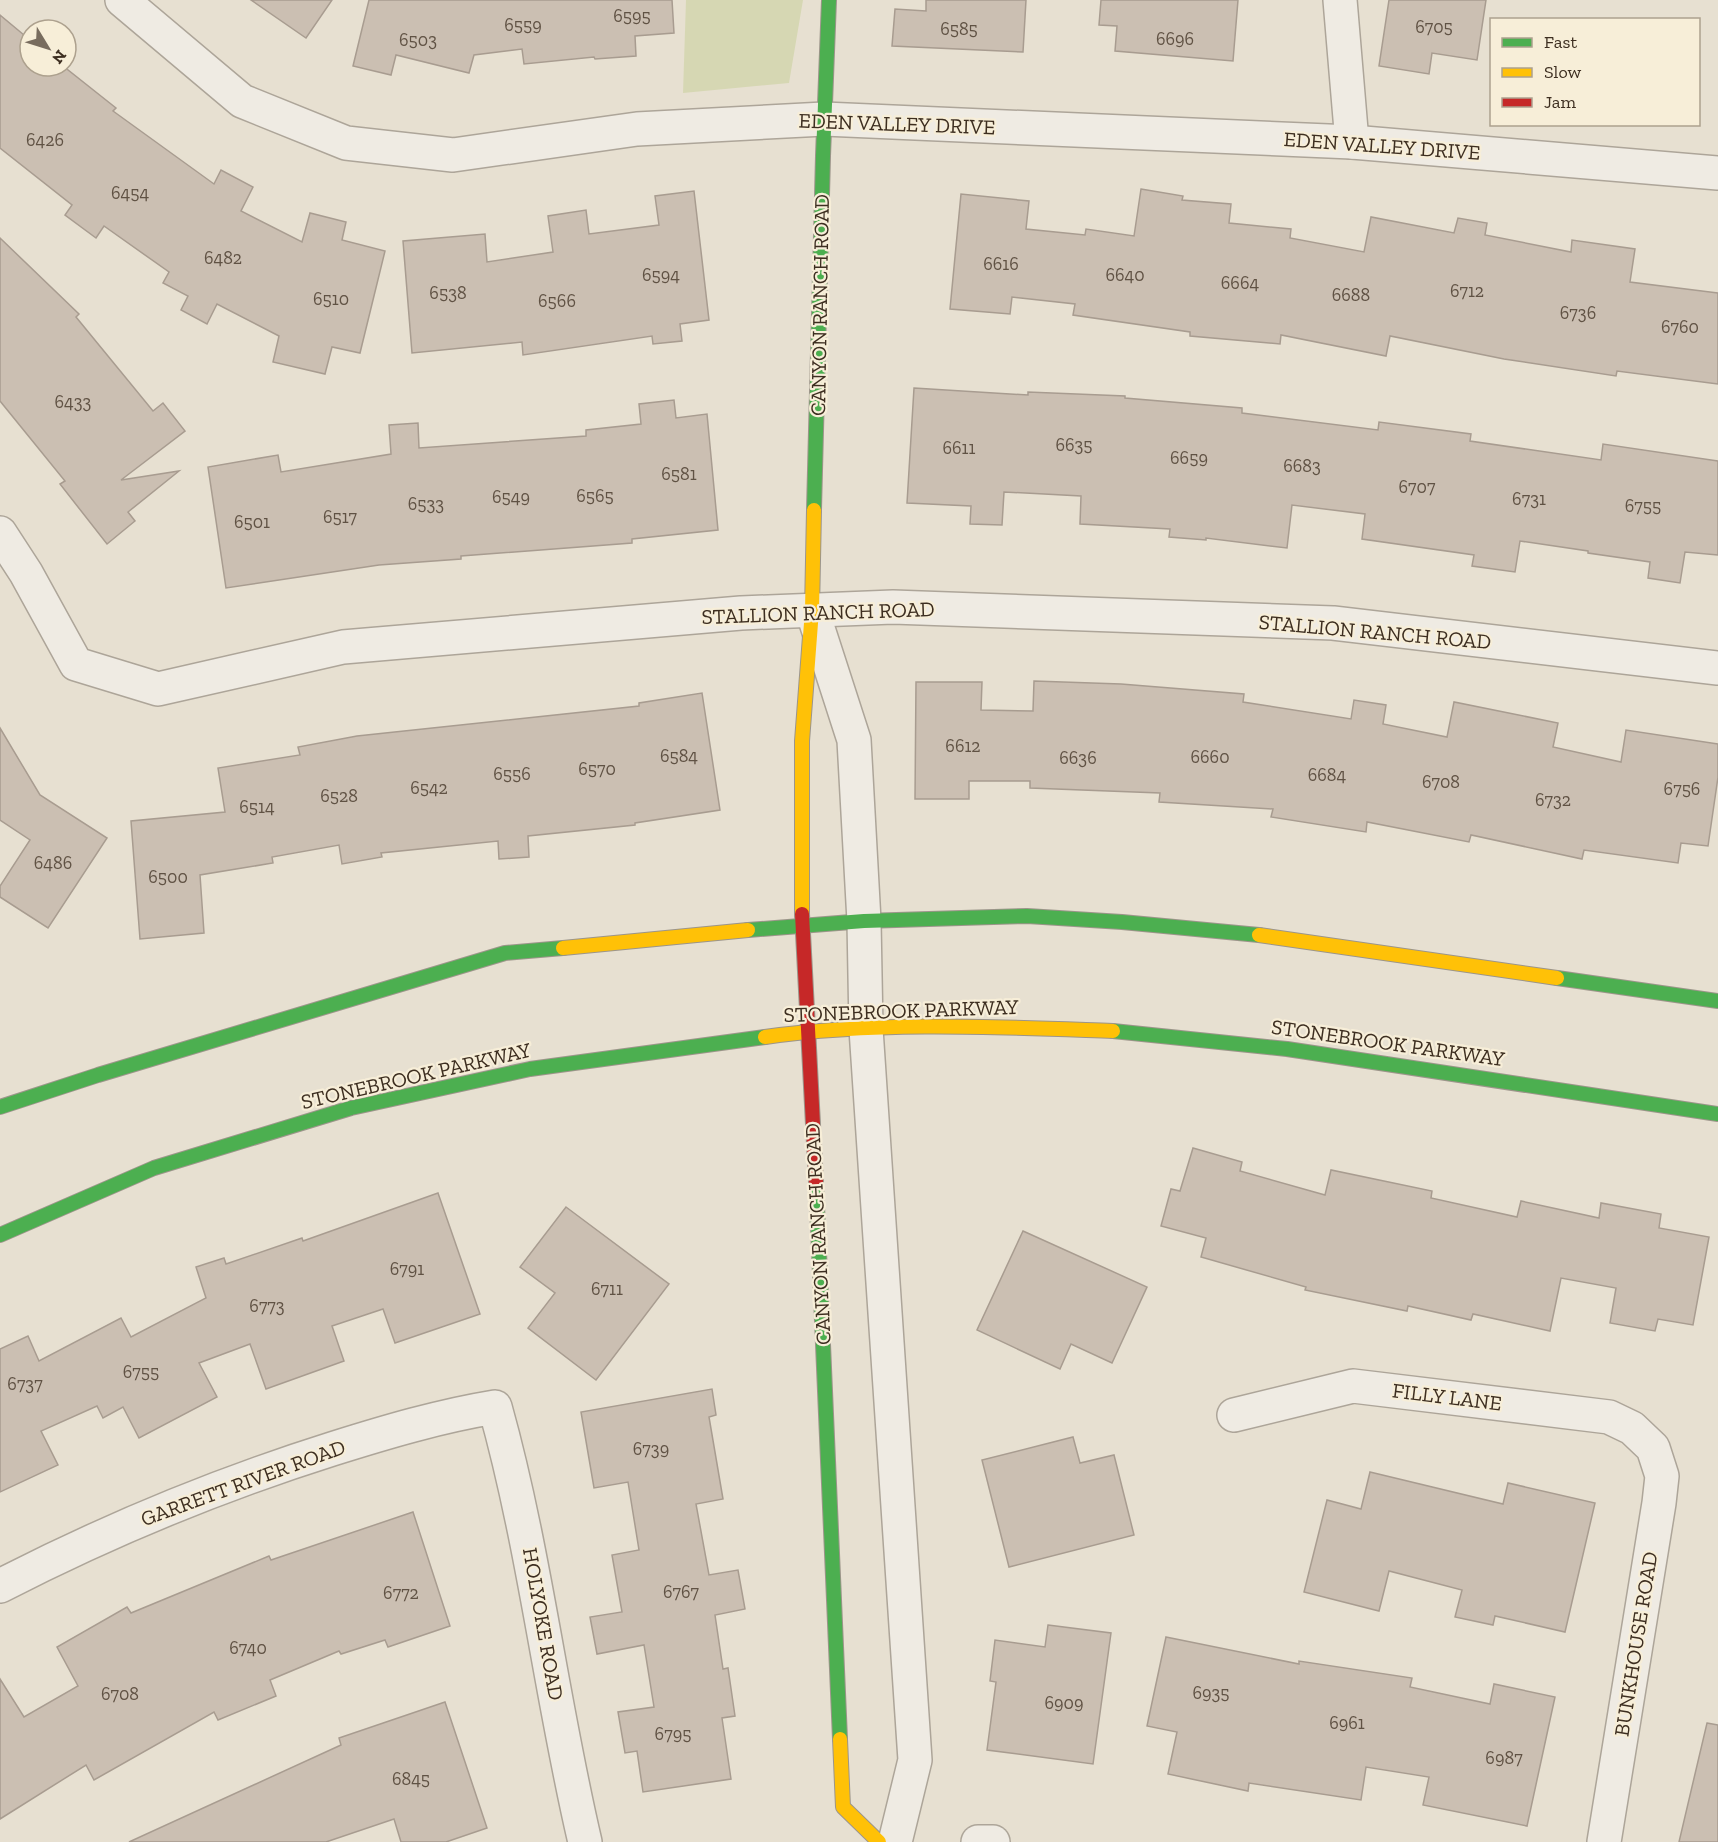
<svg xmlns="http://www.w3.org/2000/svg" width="1718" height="1842" font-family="'Zilla Slab',serif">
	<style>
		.green { fill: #d6d7b3 }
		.building { fill: #cbbfb2; stroke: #a89c90; stroke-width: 1.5 }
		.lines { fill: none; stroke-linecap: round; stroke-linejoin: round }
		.street-casing { stroke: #ada599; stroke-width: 36 }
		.fast-casing { stroke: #9c958a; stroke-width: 16 }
		.slow-casing { stroke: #9c958a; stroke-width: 16 }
		.jam-casing { stroke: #9c958a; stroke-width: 16 }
		.street { stroke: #efebe3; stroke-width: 33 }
		.fast { stroke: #4caf50; stroke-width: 14 }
		.slow { stroke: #ffc107; stroke-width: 14 }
		.jam { stroke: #c62828; stroke-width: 14 }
		.labels { text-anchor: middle; stroke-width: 4.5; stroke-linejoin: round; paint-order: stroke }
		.number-label { font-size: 18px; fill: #605244 }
		.street-label { font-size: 21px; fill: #3d2e20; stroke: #f7eed8 }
	</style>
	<rect width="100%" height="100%" fill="#e7e0d1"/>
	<polygon class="green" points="686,0 803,0 789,83 683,93"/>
	<g class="building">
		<polygon points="251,0 332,0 306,38"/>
		<polygon points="369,0 672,0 674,33 635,36 636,56 595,59 594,57 524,64 522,49 474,55 469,73 396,55 391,75 353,66"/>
		<polygon points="926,0 1026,0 1023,52 892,46 895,9 926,11"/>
		<polygon points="1101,0 1238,0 1233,61 1115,51 1117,26 1099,25"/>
		<polygon points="1389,0 1486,0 1477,60 1432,53 1429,74 1379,66"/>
		<polygon points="0,15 30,40 30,66 63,66 116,108 113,111 214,184 221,170 253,187 241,211 302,242 310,213 346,222 342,240 385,251 360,353 332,347 325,374 273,362 279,336 217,304 207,324 181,310 188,296 163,283 169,272 104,226 96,238 65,215 72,205 0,148"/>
		<polygon points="1141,189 1183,196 1182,200 1231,204 1229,223 1291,229 1290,238 1364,252 1371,217 1454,233 1458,218 1487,223 1485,235 1571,252 1572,240 1635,249 1630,282 1718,293 1718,384 1617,371 1616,376 1504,359 1390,336 1386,356 1281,335 1280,344 1190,336 1190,332 1073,315 1075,304 1012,297 1010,314 950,309 961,194 1029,201 1026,229 1085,235 1086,229 1134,236"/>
		<polygon points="694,191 709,320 680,324 682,341 653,344 652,336 523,355 522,342 412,353 403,241 485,234 487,262 553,252 548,216 586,210 589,234 659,225 655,196"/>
		<polygon points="0,238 79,314 76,317 153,411 163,403 185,431 121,480 179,471 128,512 135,521 107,544 60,484 65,481 0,401"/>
		<polygon points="914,388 1028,395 1028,392 1125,396 1125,398 1242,408 1242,413 1378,430 1379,422 1471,434 1470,441 1601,460 1603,444 1718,461 1718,555 1685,552 1680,583 1648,578 1650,562 1588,553 1588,551 1520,541 1515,572 1472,566 1474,555 1362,539 1365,514 1292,505 1287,548 1206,538 1206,540 1169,537 1170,529 1080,524 1081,496 1004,492 1002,525 970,524 971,506 907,503"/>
		<polygon points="674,400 676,418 707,414 718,530 632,539 632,543 461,556 461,559 379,565 226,588 208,467 278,455 281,472 391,454 389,425 418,423 419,448 586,436 586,430 641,424 639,404"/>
		<polygon points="1034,681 1121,684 1244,694 1243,702 1351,719 1354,700 1386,705 1383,724 1447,737 1454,702 1558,723 1553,747 1621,762 1626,730 1718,744 1718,777 1708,846 1681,843 1678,863 1584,850 1582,859 1471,835 1469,842 1367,822 1366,832 1271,817 1273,809 1159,802 1160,793 1030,788 1030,781 969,781 969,799 915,799 916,682 982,682 981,710 1033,711"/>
		<polygon points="702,693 720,810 635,823 635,825 528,836 529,857 499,859 498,841 381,853 382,857 342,864 339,845 272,857 273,863 200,875 204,933 140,939 131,821 225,812 218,768 300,755 298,747 357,736 639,706 639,703"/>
		<polygon points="0,728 40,795 107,838 48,928 0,897 0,886 30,840 0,820"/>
		<polygon points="1193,1148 1242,1162 1240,1171 1325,1195 1331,1170 1432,1191 1431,1198 1517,1217 1521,1201 1599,1218 1601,1203 1661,1214 1659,1228 1709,1237 1693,1325 1658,1319 1655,1331 1610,1323 1616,1288 1561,1278 1550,1331 1473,1314 1471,1320 1408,1306 1407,1311 1305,1290 1306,1287 1201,1257 1206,1238 1161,1226 1171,1189 1180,1191"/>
		<polygon points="438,1193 480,1314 395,1343 383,1309 332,1326 344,1361 266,1389 250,1344 199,1363 217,1397 139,1438 123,1407 103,1418 97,1406 41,1431 58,1465 0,1492 0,1349 28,1336 39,1361 121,1318 131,1337 206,1298 196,1267 224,1258 226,1264 302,1238 303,1241"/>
		<polygon points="566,1207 669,1284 596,1380 528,1328 555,1293 520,1267"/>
		<polygon points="1023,1231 1147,1287 1112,1363 1071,1344 1060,1369 977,1330"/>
		<polygon points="712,1389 716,1415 709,1417 723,1499 696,1504 709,1575 738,1570 745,1609 715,1615 723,1669 728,1668 735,1716 722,1718 731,1779 643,1792 637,1751 625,1753 618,1712 654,1707 644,1645 597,1654 590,1617 622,1612 612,1555 639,1550 628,1482 594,1488 581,1412"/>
		<polygon points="1073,1437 1080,1463 1114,1455 1134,1535 1009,1567 982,1460"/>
		<polygon points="1370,1472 1503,1504 1508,1483 1595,1503 1565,1632 1495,1616 1493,1625 1455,1617 1462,1590 1389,1571 1379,1611 1304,1592 1327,1500 1361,1509"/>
		<polygon points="413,1512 450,1626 388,1647 385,1640 341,1654 339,1651 270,1680 276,1696 218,1720 214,1712 94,1780 86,1765 0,1819 0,1679 24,1717 78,1686 57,1647 127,1607 131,1613 269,1556 271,1560"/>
		<polygon points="1048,1625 1111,1633 1093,1764 987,1750 996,1682 990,1681 995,1640 1045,1647"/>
		<polygon points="1166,1637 1299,1664 1299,1661 1412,1678 1410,1687 1490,1704 1494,1684 1555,1697 1527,1826 1423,1805 1429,1777 1366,1767 1361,1800 1249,1783 1248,1791 1168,1774 1177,1732 1147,1726"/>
		<polygon points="445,1702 487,1828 446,1842 401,1842 394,1819 326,1842 129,1842 341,1745 339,1738"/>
		<polygon points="1707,1723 1718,1725 1718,1842 1679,1842"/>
	</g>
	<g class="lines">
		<g class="street-casing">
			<g id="street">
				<polyline points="122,0 242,101 346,143 453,155 637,129 824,119 1352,142 1718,173"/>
				<polyline points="1340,0 1352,142"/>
				<polyline points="0,533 26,573 76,664 158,689 343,647 741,613 893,607 1333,623 1718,668"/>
				<polyline points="812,610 854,740 864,921 866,1029 915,1760 895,1842"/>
				<polyline points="1234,1415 1353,1386 1609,1417 1632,1428 1653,1448 1662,1476 1659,1503 1604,1842"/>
				<path d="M0 1586C107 1531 218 1485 332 1449 386 1432 440 1416 495 1407 535 1550 551 1698 585 1842"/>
				<polyline points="978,1842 993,1842"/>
			</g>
		</g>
		<g class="fast-casing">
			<g id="fast">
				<polyline points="814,510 823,156 829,0"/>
				<polyline points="748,930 864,921 1027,916 1122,922 1259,935"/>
				<polyline points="1557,978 1718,1001"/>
				<polyline points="1113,1031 1287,1049 1718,1114"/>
				<polyline points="0,1107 98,1075 505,953 563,948"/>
				<polyline points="816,1182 840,1739"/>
				<polyline points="0,1235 154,1168 351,1108 530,1069 765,1037"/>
			</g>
		</g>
		<g class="slow-casing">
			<g id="slow">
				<polyline points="802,914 802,741 812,610 814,510"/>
				<polyline points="1259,935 1557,978"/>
				<polyline points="563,948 748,930"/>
				<path d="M765 1037C879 1021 998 1027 1113 1031"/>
				<polyline points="840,1739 843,1807 879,1842"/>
			</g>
		</g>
		<g class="jam-casing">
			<polyline id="jam" points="802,914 816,1182"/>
		</g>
		<use href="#street" class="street"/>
		<use href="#fast" class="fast"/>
		<use href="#slow" class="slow"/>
		<use href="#jam" class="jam"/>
	</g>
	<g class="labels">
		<g class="number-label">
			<text x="632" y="22">6595</text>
			<text x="523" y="31">6559</text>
			<text x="1434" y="33">6705</text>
			<text x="959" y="35">6585</text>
			<text x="1175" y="45">6696</text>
			<text x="418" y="46">6503</text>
			<text x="45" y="146">6426</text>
			<text x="130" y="199">6454</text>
			<text x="223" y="264">6482</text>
			<text x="1001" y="270">6616</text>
			<text x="661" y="281">6594</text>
			<text x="1125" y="281">6640</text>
			<text x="1240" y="289">6664</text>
			<text x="1467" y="297">6712</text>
			<text x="448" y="299">6538</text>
			<text x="1351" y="301">6688</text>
			<text x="331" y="305">6510</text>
			<text x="557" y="307">6566</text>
			<text x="1578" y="319">6736</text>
			<text x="1680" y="333">6760</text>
			<text x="73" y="408">6433</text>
			<text x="1074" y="451">6635</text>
			<text x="959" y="454">6611</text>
			<text x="1189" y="464">6659</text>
			<text x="1302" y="472">6683</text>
			<text x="679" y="480">6581</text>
			<text x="1417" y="493">6707</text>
			<text x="595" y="502">6565</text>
			<text x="511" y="503">6549</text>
			<text x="1529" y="505">6731</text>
			<text x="426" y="510">6533</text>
			<text x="1643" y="512">6755</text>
			<text x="340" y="523">6517</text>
			<text x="252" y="528">6501</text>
			<text x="963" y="752">6612</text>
			<text x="679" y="762">6584</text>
			<text x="1210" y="763">6660</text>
			<text x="1078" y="764">6636</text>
			<text x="597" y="775">6570</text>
			<text x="512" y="780">6556</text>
			<text x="1327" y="781">6684</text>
			<text x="1441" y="788">6708</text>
			<text x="429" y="794">6542</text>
			<text x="1682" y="795">6756</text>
			<text x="339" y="802">6528</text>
			<text x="1553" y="806">6732</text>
			<text x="257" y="813">6514</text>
			<text x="53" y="869">6486</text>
			<text x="168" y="883">6500</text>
			<text x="407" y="1275">6791</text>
			<text x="607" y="1295">6711</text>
			<text x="267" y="1312">6773</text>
			<text x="141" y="1378">6755</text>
			<text x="25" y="1390">6737</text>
			<text x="651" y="1455">6739</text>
			<text x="681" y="1598">6767</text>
			<text x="401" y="1599">6772</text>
			<text x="248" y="1654">6740</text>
			<text x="1211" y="1699">6935</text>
			<text x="120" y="1700">6708</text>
			<text x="1064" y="1709">6909</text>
			<text x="1347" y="1729">6961</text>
			<text x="673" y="1740">6795</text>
			<text x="1504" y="1764">6987</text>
			<text x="411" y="1785">6845</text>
		</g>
		<g class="street-label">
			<text transform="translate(897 124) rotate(2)" y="7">EDEN VALLEY DRIVE</text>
			<text transform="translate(1382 146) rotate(4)" y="7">EDEN VALLEY DRIVE</text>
			<text transform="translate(820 305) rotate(-89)" y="7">CANYON RANCH ROAD</text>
			<text transform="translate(818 613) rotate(-2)" y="7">STALLION RANCH ROAD</text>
			<text transform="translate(1375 632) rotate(5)" y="7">STALLION RANCH ROAD</text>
			<text transform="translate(901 1011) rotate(-2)" y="7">STONEBROOK PARKWAY</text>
			<text transform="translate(1388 1043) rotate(8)" y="7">STONEBROOK PARKWAY</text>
			<text transform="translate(416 1076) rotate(-13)" y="7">STONEBROOK PARKWAY</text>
			<text transform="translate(818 1234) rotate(-93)" y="7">CANYON RANCH ROAD</text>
			<text transform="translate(1447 1397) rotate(7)" y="7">FILLY LANE</text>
			<text transform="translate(243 1483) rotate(-20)" y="7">GARRETT RIVER ROAD</text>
			<text transform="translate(543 1624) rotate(80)" y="7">HOLYOKE ROAD</text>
			<text transform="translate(1636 1644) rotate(-81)" y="7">BUNKHOUSE ROAD</text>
		</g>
	</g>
	<rect x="1490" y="18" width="210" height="108" fill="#f7eed8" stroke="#ada18e" stroke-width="1.5"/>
	<rect x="1502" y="38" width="30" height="9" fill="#4caf50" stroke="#ada18e" stroke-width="1.5"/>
	<text x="1544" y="48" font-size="18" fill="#3d2e20">Fast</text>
	<rect x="1502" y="68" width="30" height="9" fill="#ffc107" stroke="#ada18e" stroke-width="1.5"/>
	<text x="1544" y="78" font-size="18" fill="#3d2e20">Slow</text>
	<rect x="1502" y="98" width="30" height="9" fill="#c62828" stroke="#ada18e" stroke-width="1.5"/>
	<text x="1544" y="108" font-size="18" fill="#3d2e20">Jam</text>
	<g transform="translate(48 48) rotate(128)"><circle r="28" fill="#f7eed8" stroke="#ada18e" stroke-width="1.5"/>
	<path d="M0-4.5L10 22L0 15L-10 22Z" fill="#786c5e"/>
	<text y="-9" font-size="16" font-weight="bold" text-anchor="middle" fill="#3d2e20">N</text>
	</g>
</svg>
